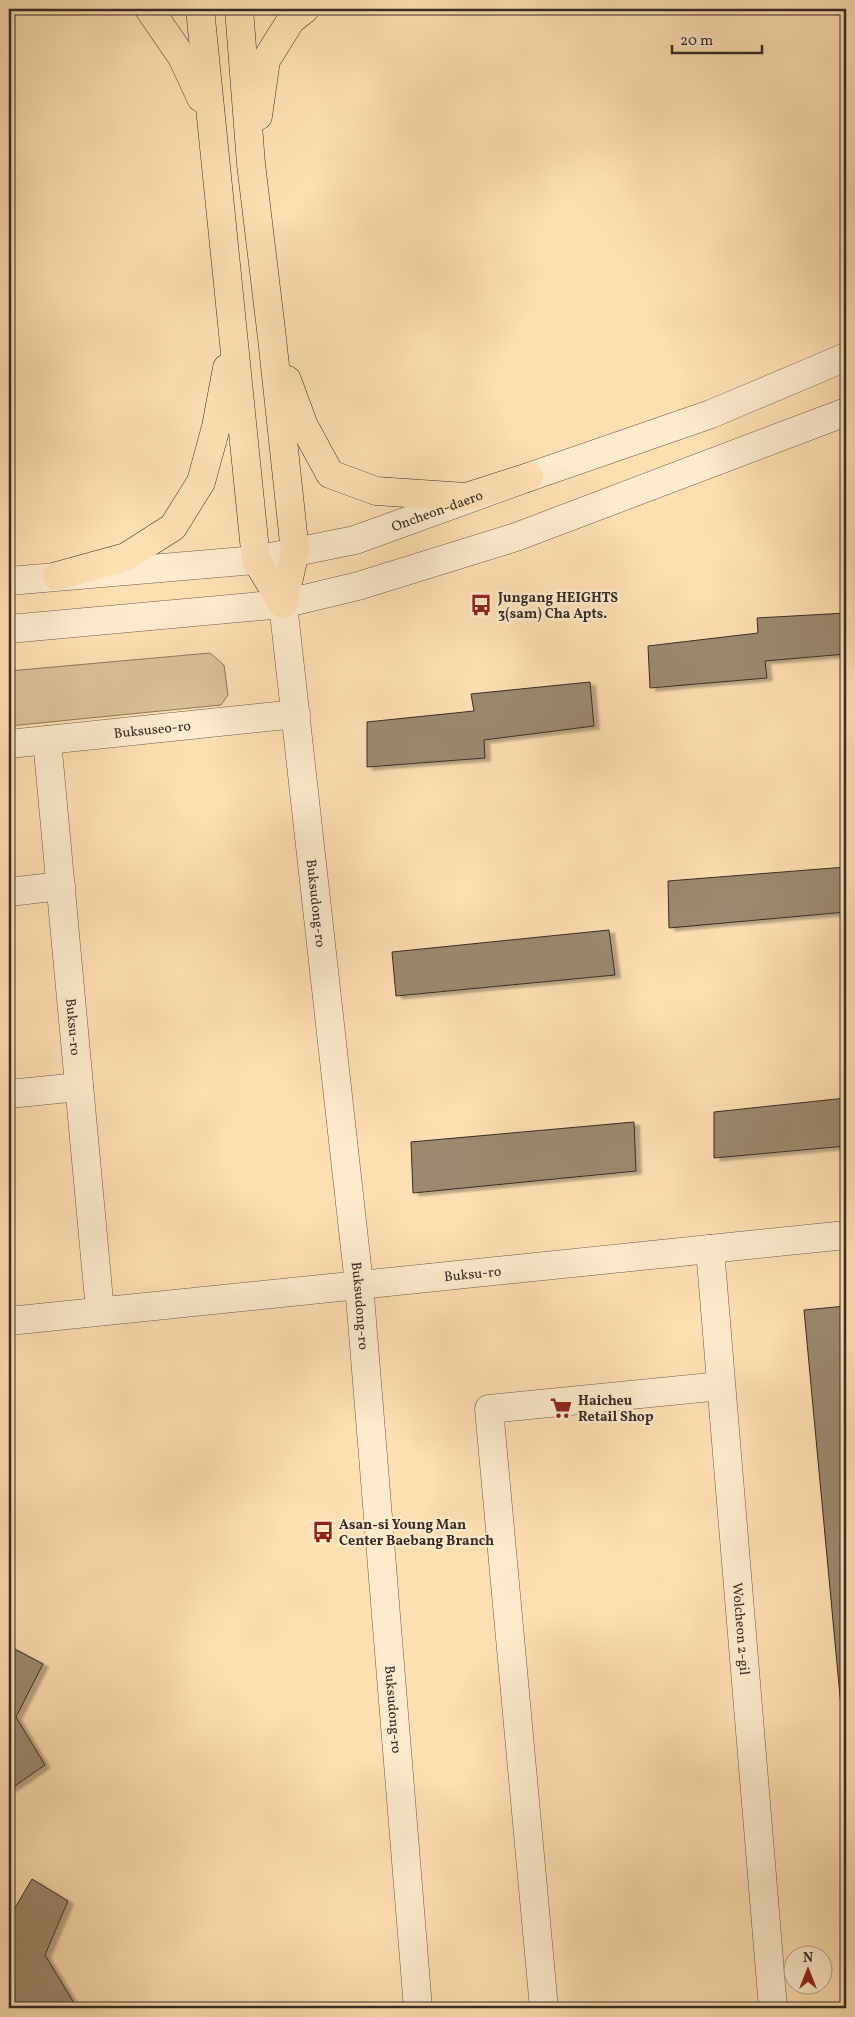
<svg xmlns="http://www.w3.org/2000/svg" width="855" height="2017" font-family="Vollkorn,serif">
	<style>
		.green { fill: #dcc099; stroke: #8a765f }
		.building { fill: #9e896e; stroke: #372b25; filter: url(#shadow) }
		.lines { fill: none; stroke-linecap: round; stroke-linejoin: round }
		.minor-casing { stroke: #695848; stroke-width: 29 }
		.highway-casing { stroke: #372b25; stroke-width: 29 }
		.minor { stroke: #feeacc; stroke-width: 28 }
		.highway { stroke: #fedfb1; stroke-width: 28 }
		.labels { text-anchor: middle; stroke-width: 4.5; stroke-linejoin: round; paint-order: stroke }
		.street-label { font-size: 14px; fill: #372b25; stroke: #feeacc }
		.poi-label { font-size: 14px; font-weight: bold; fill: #372b25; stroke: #feeacc; text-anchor: start }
	</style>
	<defs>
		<filter id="shadow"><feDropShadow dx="5.5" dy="3" stdDeviation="1" flood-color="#0004"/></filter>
	</defs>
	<rect width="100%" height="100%" fill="#fedfb1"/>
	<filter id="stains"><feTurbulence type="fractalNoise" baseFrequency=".004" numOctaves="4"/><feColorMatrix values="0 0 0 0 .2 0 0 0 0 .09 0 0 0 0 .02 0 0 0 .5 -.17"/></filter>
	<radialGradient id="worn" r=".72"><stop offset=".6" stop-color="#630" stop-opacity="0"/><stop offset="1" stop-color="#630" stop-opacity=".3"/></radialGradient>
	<polygon class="green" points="210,653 224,665 228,695 221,705 9,726 9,671"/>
	<g class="building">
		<polygon points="846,613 846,654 765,661 767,678 650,688 648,646 758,633 757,618"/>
		<polygon points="590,682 594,726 484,740 485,758 367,767 367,722 474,711 471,694"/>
		<polygon points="846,867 846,912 669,928 668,881"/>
		<polygon points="609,930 615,975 396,996 392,952"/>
		<polygon points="846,1098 846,1146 714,1158 714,1112"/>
		<polygon points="634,1122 636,1171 413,1193 411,1142"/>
		<polygon points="846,1306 846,1760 804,1310"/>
		<polygon points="9,1646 43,1664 16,1717 45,1765 9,1790"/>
		<polygon points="32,1879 68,1901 45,1955 77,2008 22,2008 9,1996 9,1918"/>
	</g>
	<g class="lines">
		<g class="minor-casing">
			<g id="minor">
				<path id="s1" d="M9 581 256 560 355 540 529 477 711 414 846 357"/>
				<path id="s2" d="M283 604 359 1284 418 2008"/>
				<polyline points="9,629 283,604 358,586 516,537 846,412"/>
				<path id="s3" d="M47 740 100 1311"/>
				<path id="s4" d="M9 744 296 714"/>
				<polyline points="9,892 61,886"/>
				<polyline points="9,1094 79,1087"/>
				<path id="s5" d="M710 1249 773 2008"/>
				<path id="s6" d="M9 1321 846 1235"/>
				<polyline points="544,2008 489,1409 721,1386"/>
			</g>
		</g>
		<g class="highway-casing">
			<g id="highway">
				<polyline points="149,9 182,57 201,98"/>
				<polyline points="200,9 256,560 283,604"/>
				<polyline points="239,9 251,164 272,338 295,552 283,604"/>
				<polyline points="258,116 266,60 291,20 305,9"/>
				<polyline points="287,380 304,426 330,474 376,491 466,497 529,477"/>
				<polyline points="57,576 126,557 173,527 201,482 216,427 227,368"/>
			</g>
		</g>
		<use href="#minor" class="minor"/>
		<use href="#highway" class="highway"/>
	</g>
	<defs>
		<g id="bus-bare" transform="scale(1.725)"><path d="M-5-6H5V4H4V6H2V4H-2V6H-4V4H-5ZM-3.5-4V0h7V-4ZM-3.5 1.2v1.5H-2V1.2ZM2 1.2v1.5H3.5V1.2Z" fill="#8f2418" stroke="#feeacc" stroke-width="2.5" paint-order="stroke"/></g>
		<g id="supermarket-bare" transform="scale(1.725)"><path d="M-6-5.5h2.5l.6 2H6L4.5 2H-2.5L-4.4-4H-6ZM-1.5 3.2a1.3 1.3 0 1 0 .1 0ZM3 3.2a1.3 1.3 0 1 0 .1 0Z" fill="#8f2418" stroke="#feeacc" stroke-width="2.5" paint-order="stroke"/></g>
	</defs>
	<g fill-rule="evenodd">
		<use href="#bus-bare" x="481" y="605"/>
		<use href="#supermarket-bare" x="561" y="1408"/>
		<use href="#bus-bare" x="323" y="1532"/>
	</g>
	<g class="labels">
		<g class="street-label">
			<text dy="5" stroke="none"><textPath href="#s1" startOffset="436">Oncheon-daero</textPath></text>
			<text dy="5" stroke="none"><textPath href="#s4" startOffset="144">Buksuseo-ro</textPath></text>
			<text dy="5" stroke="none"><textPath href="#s2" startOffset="301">Buksudong-ro</textPath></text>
			<text dy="5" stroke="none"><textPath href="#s3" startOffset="288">Buksu-ro</textPath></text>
			<text dy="5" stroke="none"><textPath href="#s6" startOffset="466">Buksu-ro</textPath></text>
			<text dy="5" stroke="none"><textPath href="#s2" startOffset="706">Buksudong-ro</textPath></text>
			<text dy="5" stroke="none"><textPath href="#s5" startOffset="381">Wolcheon 2-gil</textPath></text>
			<text dy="5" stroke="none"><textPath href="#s2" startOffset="1111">Buksudong-ro</textPath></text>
		</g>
		<g class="poi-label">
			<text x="498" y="602">Jungang HEIGHTS<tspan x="498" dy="16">3(sam) Cha Apts.</tspan></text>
			<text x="578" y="1405">Haicheu<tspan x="578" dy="16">Retail Shop</tspan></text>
			<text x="339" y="1529">Asan-si Young Man<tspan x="339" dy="16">Center Baebang Branch</tspan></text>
		</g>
	</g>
	<rect width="855" height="2017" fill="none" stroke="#fedfb1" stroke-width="30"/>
	<rect x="10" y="10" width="835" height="1997" fill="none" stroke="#372b25" stroke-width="2.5"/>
	<rect x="15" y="15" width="825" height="1987" fill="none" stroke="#372b25"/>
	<g transform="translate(808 1970)"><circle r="24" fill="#feeacc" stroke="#ae9e89"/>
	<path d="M0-4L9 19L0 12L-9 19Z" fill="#8f2418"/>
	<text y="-8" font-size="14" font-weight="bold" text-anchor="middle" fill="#372b25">N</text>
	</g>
	<path d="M672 45v8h90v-8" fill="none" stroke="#372b25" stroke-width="2.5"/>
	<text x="680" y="45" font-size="15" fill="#372b25" stroke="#feeacc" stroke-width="4" paint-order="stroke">20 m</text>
	<rect width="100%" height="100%" filter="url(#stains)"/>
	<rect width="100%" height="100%" fill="url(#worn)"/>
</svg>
